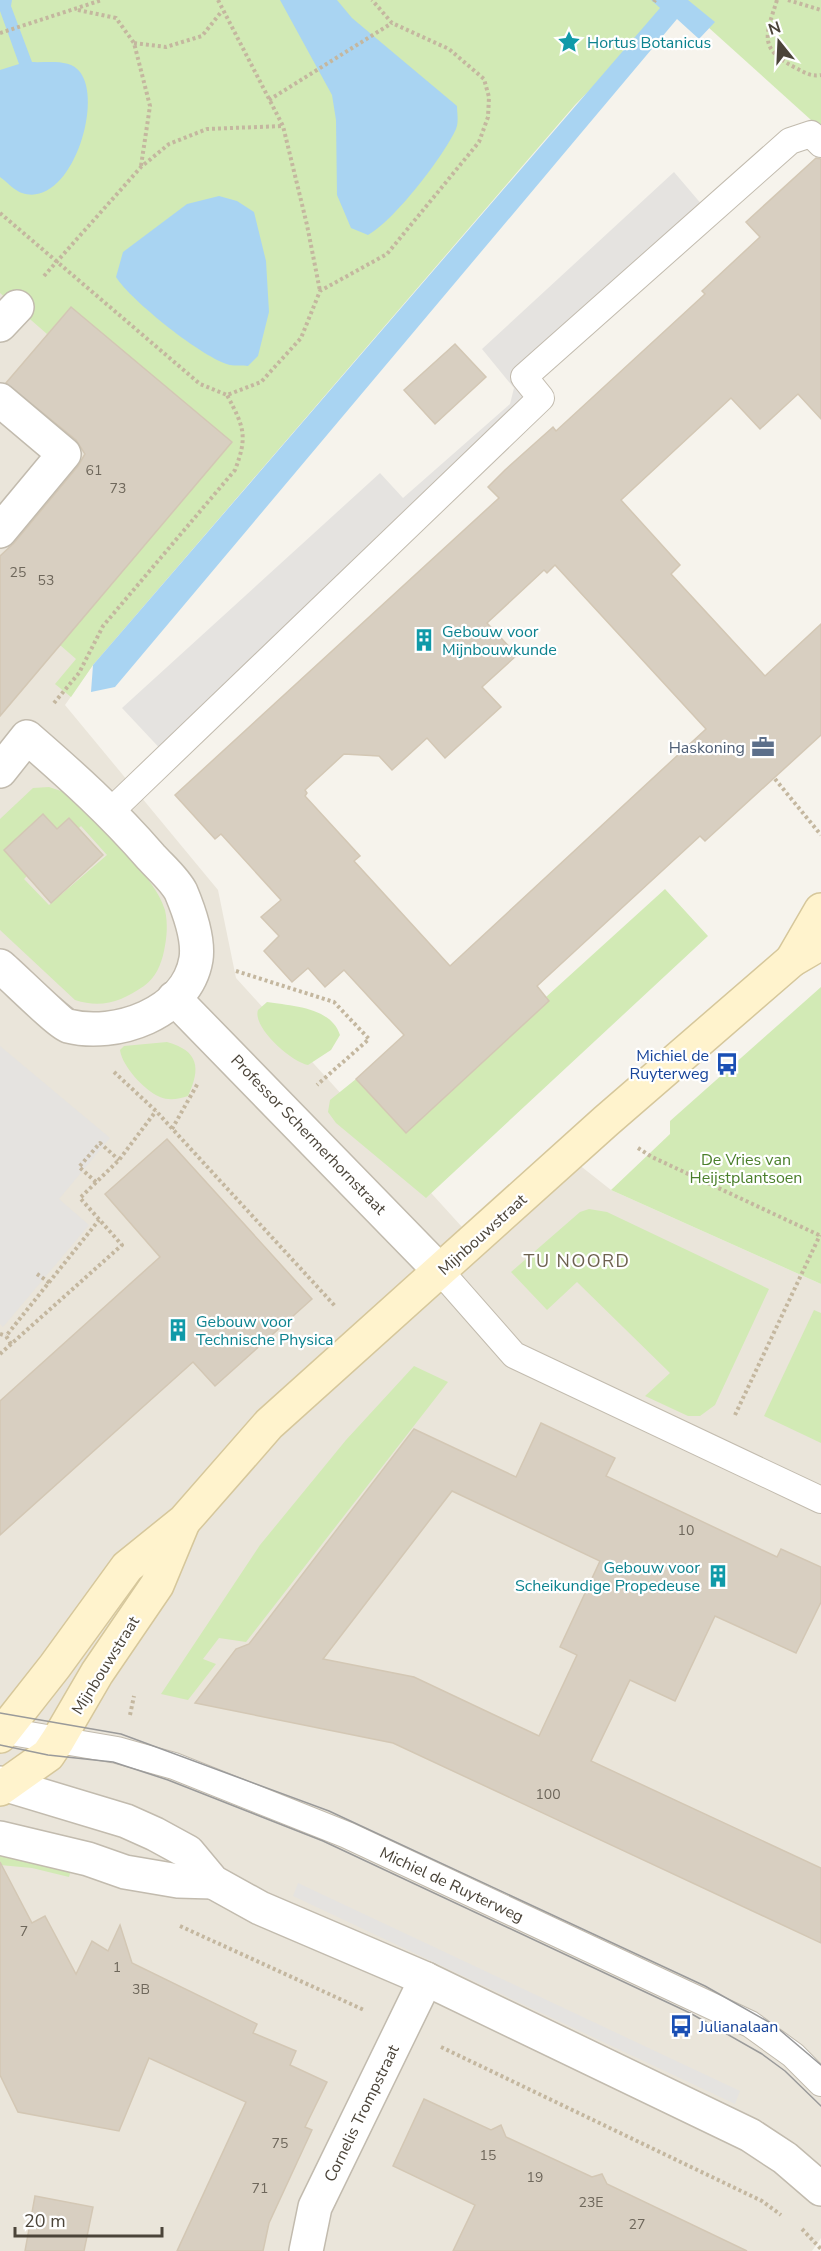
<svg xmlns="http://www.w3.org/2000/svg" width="821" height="2251" font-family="'Nunito Sans',sans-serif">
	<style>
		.residential { fill: #eae5da }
		.green { fill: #d2eab5; fill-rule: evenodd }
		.parking { fill: #e5e3e0 }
		.water { fill: #a9d4f2 }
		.building { fill: #d8cfc1; stroke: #d3c7b4; stroke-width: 1.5; fill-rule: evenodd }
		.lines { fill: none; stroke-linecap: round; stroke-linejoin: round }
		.service-casing { stroke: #c2bbae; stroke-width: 28 }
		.pedestrian-casing { stroke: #c2bbae; stroke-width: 36 }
		.minor-casing { stroke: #c2bbae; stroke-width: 36 }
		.secondary-casing { stroke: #d6c79b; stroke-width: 36 }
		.path { stroke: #c4b79f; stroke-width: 4; stroke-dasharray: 3 3; stroke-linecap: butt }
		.service { stroke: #fff; stroke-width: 26 }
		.pedestrian { stroke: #fff; stroke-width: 33 }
		.minor { stroke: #fff; stroke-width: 33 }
		.secondary { stroke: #fff3cd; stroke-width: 33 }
		.tram { stroke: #9a9a9a; stroke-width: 1.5 }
		.labels { text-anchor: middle; stroke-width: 4.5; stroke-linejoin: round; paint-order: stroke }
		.number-label { font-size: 14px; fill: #6e675b }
		.culture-label { font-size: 16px; fill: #0d838f; stroke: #fff; text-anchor: start }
		.service-label { font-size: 16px; fill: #4e5e75; stroke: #fff; text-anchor: end }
		.transit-label { font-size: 16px; fill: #164399; stroke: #fff; text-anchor: end }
		.street-label { font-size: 16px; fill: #4b4439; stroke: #fff }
		.park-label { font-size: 16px; fill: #4a7f2a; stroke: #fff }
		.neighbourhood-label { font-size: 18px; letter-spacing: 1.5px; fill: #6e6250; stroke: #fff }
	</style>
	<rect width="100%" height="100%" fill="#f6f3ec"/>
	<polygon class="residential" points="0,0 355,360 93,665 65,705 218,890 236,978 462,1227 554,1145 611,1190 821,1284 821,2238 812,2251 0,2251"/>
	<g class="green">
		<polygon points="0,0 678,0 575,105 93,665 71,697 55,684 76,659 60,645 231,442 71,307 47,334 0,293"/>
		<polygon points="678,0 821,0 821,129"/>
		<path d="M49 787 64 792C90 819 156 875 165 910 168 924 167 937 164 951 161 965 156 977 144 986 122 1001 102 1009 75 1000L0 930V819L33 788ZM43 814 57 829 69 818 78 829 81 826 107 855 49 905 24 879 27 876 4 850Z"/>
		<polygon points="665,889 708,936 426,1198 336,1123 328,1112 330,1100 356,1079 406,1133 549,1001 546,997"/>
		<polygon points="821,987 821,1284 611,1190 670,1134 670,1121"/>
		<path d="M267 1002C292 1006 331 1007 340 1035L331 1050 308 1065C291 1062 252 1027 258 1010Z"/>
		<path d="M167 1042C199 1051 201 1068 188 1096 179 1099 169 1101 160 1097 144 1090 122 1066 120 1050L124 1046Z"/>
		<polygon points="589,1209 607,1212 769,1289 715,1405 700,1416 688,1416 645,1396 670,1373 577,1282 547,1310 511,1272 580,1212"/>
		<polygon points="814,1310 821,1313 821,1443 764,1416"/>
		<polygon points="414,1366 448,1382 246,1642 219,1638 203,1659 216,1664 188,1700 161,1694 260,1545 346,1440"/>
		<polygon points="0,1851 72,1866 69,1877 32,1868 0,1865"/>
	</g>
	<g class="parking">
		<polygon points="674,172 709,213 524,377 541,398 167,756 122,708 380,473 403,498 510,404 514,388 482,349"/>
		<polygon points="0,1046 110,1138 59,1199 89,1225 3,1327 0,1324"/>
		<polygon points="298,1883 740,2091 735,2104 293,1896"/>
	</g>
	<g class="water">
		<path d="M0 0H12L11 6 32 62C47 63 70 58 80 72 104 103 70 209 22 193 15 191 7 182 0 177V70L19 64 0 11Z"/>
		<path d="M280 0H337L352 18 457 106C457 113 459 122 456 129 443 157 394 221 368 235L351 228 337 195 336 120 332 95Z"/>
		<polygon points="651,0 688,0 715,22 699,39 677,19 115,687 91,692 93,665 660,8"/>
		<path d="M219 196 237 201 254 212 266 261 269 312 258 356 248 366C243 365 235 366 230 365 204 359 130 300 116 277L123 252 187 204Z"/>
	</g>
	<g class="building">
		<path d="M816 158 821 159V419L798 394 760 429 731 398 621 500 680 565 671 574 765 676 821 624V735L705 841 700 836 537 986 549 1001 406 1133 356 1079 404 1035 344 970 325 987 308 968 292 982 264 951 279 936 261 917 281 900 221 834 215 839 175 795 499 498 488 487 505 470 553 427 556 431 705 294 702 291 760 237 746 222ZM555 565 706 729 450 966 354 861 360 856 305 796 307 793 305 790 344 754 379 756 392 770 427 738 445 758 501 707 482 687 517 655 487 623 544 570 547 573Z"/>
		<polygon points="71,307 232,442 0,716 0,556 14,543 78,466 85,454 76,440 6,383"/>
		<polygon points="455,344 486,377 435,424 404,390"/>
		<polygon points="43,814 57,829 69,818 103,855 51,903 4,850"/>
		<polygon points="167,1139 312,1299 215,1386 193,1362 0,1535 0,1401 160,1257 105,1194"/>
		<path d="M541 1423 615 1458 606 1476 777 1557 781 1549 821 1567V1602L796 1653 715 1616 675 1701 630 1680 591 1761 821 1868V1943L393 1743 195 1703 236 1649 249 1644 414 1429 516 1477ZM452 1491 600 1561 560 1647 577 1655 539 1736 414 1677 323 1659Z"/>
		<polygon points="0,1862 32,1923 45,1916 76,1974 92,1941 108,1951 120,1925 132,1963 257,2024 253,2033 296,2051 290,2065 327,2082 305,2127 312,2130 269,2223 263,2251 177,2251 246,2102 149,2058 119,2131 18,2112 0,2075"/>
		<polygon points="424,2099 491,2130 501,2125 506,2137 592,2177 602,2174 607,2184 747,2251 453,2251 475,2205 393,2166"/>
		<polygon points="35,2196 93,2207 84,2251 25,2251"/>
	</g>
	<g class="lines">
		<g class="service-casing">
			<g id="service">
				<polyline points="111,811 541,398 524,377 790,141 811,134 821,144"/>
				<polyline points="441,1272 514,1355 821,1500"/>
				<polyline points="0,1730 117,1750 174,1766 347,1835 750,2024 793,2055 821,2083"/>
			</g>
		</g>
		<g class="pedestrian-casing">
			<g id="pedestrian">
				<polyline points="0,325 17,307"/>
				<polyline points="0,400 64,454 0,531"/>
			</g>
		</g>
		<g class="minor-casing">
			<g id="minor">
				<path d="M0 771 27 737C72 776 112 812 151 857 161 868 175 880 181 892 189 911 199 939 196 959 187 1014 115 1038 68 1026 60 1024 11 975 0 966"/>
				<polyline points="174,998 441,1272"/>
				<polyline points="0,1783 126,1821 155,1834 188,1852 213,1882 260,1908 426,1979 750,2135 785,2158 821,2189"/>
				<polyline points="0,1838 88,1859 125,1872 178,1881 213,1882"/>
				<polyline points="306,2251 315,2207 426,1979"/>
			</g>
		</g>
		<g class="secondary-casing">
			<g id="secondary">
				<polyline points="792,960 821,910"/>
				<polyline points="0,1736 55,1666 127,1567 184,1521 269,1424 606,1121 792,960 821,943"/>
				<polyline points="0,1789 48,1755 58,1740 97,1673 157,1585 182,1525"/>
			</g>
		</g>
		<g class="path">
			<polyline points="218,0 283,126 307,225 320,291"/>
			<path d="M777 0C766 35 758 48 794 67 804 72 810 77 821 75"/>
			<polyline points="788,0 821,10"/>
			<polyline points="654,2 655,0"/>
			<polyline points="78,10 116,18 134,43 150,106 141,166"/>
			<polyline points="0,33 102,0"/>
			<polyline points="134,43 166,47 202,36 222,11"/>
			<polyline points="269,100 392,23"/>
			<polyline points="0,213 200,384 227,395 261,382 301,338 320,291 387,254 479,142 488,117 489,97 484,79 449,49 392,23 372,0"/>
			<polyline points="44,276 141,167 169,144 207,129 283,126"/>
			<path d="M54 703 79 673 103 626 235 470C248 436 244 427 227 395"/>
			<polyline points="775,779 821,835"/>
			<polyline points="236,971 334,1002 369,1039 317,1085"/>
			<polyline points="114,1072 156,1111 335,1306"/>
			<polyline points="172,1129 198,1083"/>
			<polyline points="638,1148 652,1157 821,1236"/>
			<polyline points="96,1182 79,1167 100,1143 119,1160"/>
			<polyline points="37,1274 50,1283"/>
			<polyline points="0,1334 6,1336"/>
			<polyline points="11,1344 6,1336 99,1220"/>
			<polyline points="0,1354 122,1245 80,1198 119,1160 156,1111"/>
			<polyline points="735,1415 820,1235"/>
			<polyline points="130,1715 134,1696"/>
			<polyline points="180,1926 364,2010"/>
			<polyline points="441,2047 762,2201 781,2215"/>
			<polyline points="802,2229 821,2249"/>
		</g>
		<use href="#service" class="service"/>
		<use href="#pedestrian" class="pedestrian"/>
		<use href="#minor" class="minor"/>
		<use href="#secondary" class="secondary"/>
		<g class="tram">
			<polyline points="0,1713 121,1734 329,1811 705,1986 774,2025 821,2065"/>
			<polyline points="0,1745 48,1755 113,1762 168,1780 323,1841 690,2013 762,2054 785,2071 821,2106"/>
		</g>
	</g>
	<defs>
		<g id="sight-bare" transform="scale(1.8)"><path d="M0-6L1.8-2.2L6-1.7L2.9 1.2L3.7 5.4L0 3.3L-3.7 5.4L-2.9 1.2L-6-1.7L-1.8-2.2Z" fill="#0f9aa8" stroke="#fff" stroke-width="2.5" paint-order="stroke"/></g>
		<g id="building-bare" transform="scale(1.8)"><path d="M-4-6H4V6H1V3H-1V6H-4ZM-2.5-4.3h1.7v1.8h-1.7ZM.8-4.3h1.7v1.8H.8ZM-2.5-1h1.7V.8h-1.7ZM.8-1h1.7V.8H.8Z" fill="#0f9aa8" stroke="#fff" stroke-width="2.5" paint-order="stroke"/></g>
		<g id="office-bare" transform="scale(1.8)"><path d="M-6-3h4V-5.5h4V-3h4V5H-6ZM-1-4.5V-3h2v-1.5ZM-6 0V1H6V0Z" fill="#5c6f8a" stroke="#fff" stroke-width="2.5" paint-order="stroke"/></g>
		<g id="bus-bare" transform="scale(1.8)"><path d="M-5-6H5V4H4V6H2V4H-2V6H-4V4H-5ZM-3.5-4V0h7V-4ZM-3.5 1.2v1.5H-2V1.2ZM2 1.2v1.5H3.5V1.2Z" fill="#1a4fb4" stroke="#fff" stroke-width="2.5" paint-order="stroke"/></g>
	</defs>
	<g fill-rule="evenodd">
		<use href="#sight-bare" x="569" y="42"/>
		<use href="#building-bare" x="424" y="640"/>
		<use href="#office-bare" x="763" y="747"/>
		<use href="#bus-bare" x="727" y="1064"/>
		<use href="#building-bare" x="178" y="1330"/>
		<use href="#building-bare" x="718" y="1576"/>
		<use href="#bus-bare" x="681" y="2026"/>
	</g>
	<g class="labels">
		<g class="number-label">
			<text x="94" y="475">61</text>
			<text x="118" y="493">73</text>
			<text x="18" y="577">25</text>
			<text x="46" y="585">53</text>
			<text x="686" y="1535">10</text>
			<text x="548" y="1799">100</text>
			<text x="24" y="1936">7</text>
			<text x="117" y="1972">1</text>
			<text x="141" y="1994">3B</text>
			<text x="280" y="2148">75</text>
			<text x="488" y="2160">15</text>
			<text x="535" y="2182">19</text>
			<text x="260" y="2193">71</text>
			<text x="591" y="2207">23E</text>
			<text x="637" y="2229">27</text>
		</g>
		<g class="culture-label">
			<text x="587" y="48">Hortus Botanicus</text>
			<text x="442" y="637">Gebouw voor<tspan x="442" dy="18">Mijnbouwkunde</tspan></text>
			<text x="196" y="1327">Gebouw voor<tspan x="196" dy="18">Technische Physica</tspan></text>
			<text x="700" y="1573" text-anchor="end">Gebouw voor<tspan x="700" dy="18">Scheikundige Propedeuse</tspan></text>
		</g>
		<g class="service-label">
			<text x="745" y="753">Haskoning</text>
		</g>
		<g class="transit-label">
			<text x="709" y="1061">Michiel de<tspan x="709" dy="18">Ruyterweg</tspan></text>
			<text x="699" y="2032" text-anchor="start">Julianalaan</text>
		</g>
		<g class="street-label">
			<text transform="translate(309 1134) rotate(46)" y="6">Professor Schermerhornstraat</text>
			<text transform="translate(482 1234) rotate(-42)" y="6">Mijnbouwstraat</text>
			<text transform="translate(105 1665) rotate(-58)" y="6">Mijnbouwstraat</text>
			<text transform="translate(452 1884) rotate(25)" y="6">Michiel de Ruyterweg</text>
			<text transform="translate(361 2113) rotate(-64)" y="6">Cornelis Trompstraat</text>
		</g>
		<g class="park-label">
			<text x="746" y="1165">De Vries van<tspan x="746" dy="18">Heijstplantsoen</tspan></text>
		</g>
		<g class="neighbourhood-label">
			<text x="577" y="1267">TU NOORD</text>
		</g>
	</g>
	<g transform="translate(779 42) rotate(342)" stroke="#ffffff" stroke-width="4.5" paint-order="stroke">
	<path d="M0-4.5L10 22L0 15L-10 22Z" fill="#4b4439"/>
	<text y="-9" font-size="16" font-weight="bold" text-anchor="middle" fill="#4b4439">N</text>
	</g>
	<path d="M15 2227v9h147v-9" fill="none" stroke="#4b4439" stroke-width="3"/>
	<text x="24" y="2227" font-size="18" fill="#4b4439" stroke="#ffffff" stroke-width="4.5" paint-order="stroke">20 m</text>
</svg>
